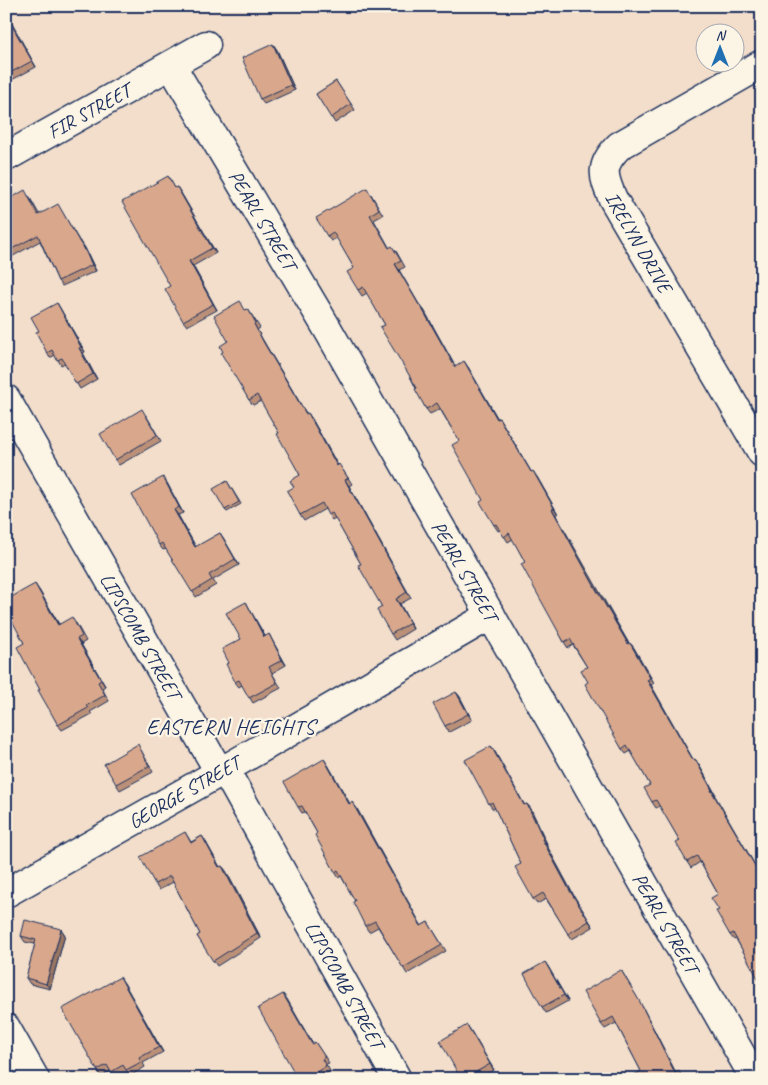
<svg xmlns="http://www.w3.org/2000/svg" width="768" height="1085" font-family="Caveat,sans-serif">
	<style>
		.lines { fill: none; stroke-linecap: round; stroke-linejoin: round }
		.minor-casing { stroke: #1b2f5e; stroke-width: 31 }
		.minor { stroke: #fcf5e5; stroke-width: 28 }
		.wall { fill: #bb9078; stroke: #1b2f5e }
		.shaded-wall { fill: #987662; stroke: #1b2f5e }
		.building { fill: #d9a88c; stroke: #1b2f5e }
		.labels { text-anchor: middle; stroke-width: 4.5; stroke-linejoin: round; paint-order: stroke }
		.street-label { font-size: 20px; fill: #1b2f5e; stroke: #fcf5e5 }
		.neighbourhood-label { font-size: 21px; letter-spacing: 1px; fill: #1b2f5e; stroke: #fcf5e5 }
	</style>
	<rect width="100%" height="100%" fill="#f2deca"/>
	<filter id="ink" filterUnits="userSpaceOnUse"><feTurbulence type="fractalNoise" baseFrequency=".02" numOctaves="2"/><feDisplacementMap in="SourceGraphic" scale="10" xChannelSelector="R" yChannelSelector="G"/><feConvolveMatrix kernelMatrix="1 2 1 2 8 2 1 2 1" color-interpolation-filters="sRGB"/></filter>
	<g filter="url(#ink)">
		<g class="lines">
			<g class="minor-casing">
				<g id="minor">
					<path d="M762 64 619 146C600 165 602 175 613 199L762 453"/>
					<polyline points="171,65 327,328 755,1079"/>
					<polyline points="6,157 206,45"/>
					<polyline points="6,399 213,761 229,777 397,1079"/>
					<polyline points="6,893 222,771 491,615"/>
					<polyline points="6,1028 35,1079"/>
				</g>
			</g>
			<use href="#minor" class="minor"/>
		</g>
		<g class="wall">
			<polygon points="6,15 36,67 6,83"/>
			<polygon points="273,44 277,50 295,90 264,104 260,99"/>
			<polygon points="336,81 355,110 335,123 316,94"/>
			<polygon points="168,176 175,188 177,187 181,193 216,253 193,266 217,310 187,326 183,321 170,286"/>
			<polygon points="371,194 383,215 374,220 389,247 396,251 405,267 399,270 419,305 424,310 455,367 468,367 498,419 499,418 503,424 531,472 537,477 558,514 556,515 600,595 629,644 630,643 634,648 654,683 651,685 693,760 695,759 699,765 716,795 715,796 758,871 762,871 762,984 736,939 734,940 730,935 719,910 718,894 700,862 691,868 687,862 680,841 660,806 656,808 652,802 650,785 631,751 626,754 622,749 588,682 587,667 573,645 568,648 564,642 525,562 513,539 508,542 500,530 498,531 494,525 459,441 440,409 430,414 426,409 385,325 367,293 362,296 358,290 354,268 337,238 331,241 327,236"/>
			<polygon points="29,196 39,214 61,210 80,242 81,242 85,248 96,271 62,286 58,281 40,241 6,260 6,201"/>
			<polygon points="57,303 85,352 83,353 97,379 80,389 65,363 61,365 55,355 50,358 47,353 39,331"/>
			<polygon points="248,309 260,328 257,330 268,349 304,410 312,419 337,465 343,470 352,484 349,486 411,598 400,604 413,629 395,640 391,634 382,607 361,564 335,518 332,520 325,509 304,521 300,515 294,487 300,475 279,433 261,401 253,405 249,400 223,352"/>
			<polygon points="146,415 161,441 119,465 115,460"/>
			<polygon points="227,481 241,504 227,512 225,510"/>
			<polygon points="167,483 183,513 178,515 196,547 220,533 239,565 213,580 216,585 196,597 166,549 163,550 159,545"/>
			<polygon points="39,590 59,624 76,623 86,641 81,644 105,686 102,688 109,701 90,712 92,714 62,730 58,725 40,690 24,643 11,614"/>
			<polygon points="246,602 249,608 265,636 272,640 286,665 272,673 281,688 253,703 242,685 239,687 235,682 229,663 241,639"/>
			<polygon points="456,692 460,697 472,720 449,732 445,726"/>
			<polygon points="491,746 495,752 524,805 527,804 531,809 547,844 546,844 574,896 593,927 572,939 546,899 537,904 533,899 521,864 495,808 493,809 489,804"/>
			<polygon points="141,750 153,772 120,790 116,784"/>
			<polygon points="328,765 349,803 356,807 421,926 428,922 446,951 407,974 378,927 369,932 365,926 355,901 341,876 339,878 335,872 317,833 305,812 302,813 298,807"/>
			<polygon points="185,832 191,842 202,836 220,867 222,866 226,871 261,938 217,966 197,936 200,934 173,882 159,890 155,884"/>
			<polygon points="61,929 65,935 50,989 30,984 26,978 35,944 25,942 21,936"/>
			<polygon points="545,962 568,1001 546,1013 542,1007"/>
			<polygon points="621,970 643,1008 676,1073 684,1079 641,1071 616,1023 605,1029 601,1024"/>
			<polygon points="124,983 163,1052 143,1063 145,1067 130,1076 127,1071 115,1078 110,1071 101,1076 97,1070"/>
			<polygon points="283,994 313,1044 315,1042 329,1063 326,1064 330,1071 318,1079 298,1079"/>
			<polygon points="467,1025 494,1070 477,1079 461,1079"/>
		</g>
		<g class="shaded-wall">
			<polygon points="6,15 10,20 36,67 32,61"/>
			<polygon points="273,44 277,50 295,90 291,85"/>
			<polygon points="177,187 181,193 216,253 212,248"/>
			<polygon points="81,242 85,248 96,271 92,265"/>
			<polygon points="189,261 193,266 217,310 213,304"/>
			<polygon points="395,264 399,270 423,311 419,305"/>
			<polygon points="57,303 60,308 85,352 81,347"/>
			<polygon points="420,305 424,310 459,373 455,367"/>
			<polygon points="254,324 257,330 268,349 304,410 264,343"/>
			<polygon points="79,348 83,353 97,379 93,374"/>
			<polygon points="464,361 468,367 501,425 497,419"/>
			<polygon points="308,413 312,419 341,471 337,466"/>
			<polygon points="499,418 503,424 535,478 531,472"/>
			<polygon points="533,471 537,477 558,514 554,508"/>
			<polygon points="163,477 167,483 183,513 179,507"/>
			<polygon points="345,480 349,486 411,598 407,592"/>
			<polygon points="552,509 556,515 632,649 596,589"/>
			<polygon points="174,510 178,515 199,553 195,547"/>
			<polygon points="220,533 224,539 239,565 235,559"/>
			<polygon points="35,584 39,590 62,630 58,625"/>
			<polygon points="396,599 400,604 413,629 410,623"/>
			<polygon points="246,602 249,608 268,642 264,637"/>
			<polygon points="269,634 272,640 286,665 282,660"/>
			<polygon points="77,639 81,644 105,686 101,680"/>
			<polygon points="630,643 634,648 654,683 650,678"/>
			<polygon points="647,680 651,685 697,766 693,760"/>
			<polygon points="456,692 460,697 472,720 468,714"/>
			<polygon points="491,746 495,752 528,811 524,805"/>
			<polygon points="324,759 328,765 353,809 349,804"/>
			<polygon points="695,759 699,765 716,795 712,790"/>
			<polygon points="711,790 715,796 762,877 758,871"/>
			<polygon points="352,802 356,807 425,932 421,926"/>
			<polygon points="527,804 531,809 547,844 543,838"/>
			<polygon points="202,836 206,842 223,873 219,867"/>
			<polygon points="542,839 546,844 574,896 593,927 570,891"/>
			<polygon points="222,866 226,871 261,938 257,933"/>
			<polygon points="61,929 65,935 50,989 46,984"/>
			<polygon points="545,962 549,968 568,1001 564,995"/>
			<polygon points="621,970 643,1008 679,1079 675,1073"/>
			<polygon points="120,977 124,983 163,1052 159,1047"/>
			<polygon points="283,994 287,999 316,1050 312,1044"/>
			<polygon points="467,1025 471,1031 494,1070 490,1064"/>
		</g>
		<g class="building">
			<polygon points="6,15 32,61 6,75"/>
			<polygon points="273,44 291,85 260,99 242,58"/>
			<polygon points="336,81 351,104 331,118 316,94"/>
			<polygon points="168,176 175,188 177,187 212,248 189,261 213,304 183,321 165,289 170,286 122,202"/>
			<polygon points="367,188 379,209 370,215 389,248 392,246 401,261 395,264 419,305 420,305 455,367 464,361 497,419 499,418 531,472 533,471 554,508 552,509 596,589 628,644 630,643 650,678 647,680 693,760 695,759 712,790 711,790 758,871 761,869 762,871 762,982 760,982 733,933 730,935 716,911 719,910 711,898 718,894 697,856 687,862 676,843 680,841 656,800 652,802 644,788 650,785 627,745 622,749 611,730 585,684 588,682 581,670 587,667 570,639 564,642 521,564 525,562 509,533 504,537 496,524 494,525 480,502 483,500 452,445 459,441 437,403 426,409 415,389 417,388 380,327 385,325 363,287 358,290 347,272 354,268 333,232 327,236 316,218"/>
			<polygon points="25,190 38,215 58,204 80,243 81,242 92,265 58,281 38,235 6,252 6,201"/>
			<polygon points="240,301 245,310 248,309 256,323 254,324 264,343 300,404 306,414 308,413 337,466 339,464 348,478 345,480 407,592 396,599 410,623 391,634 377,610 382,607 358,565 361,564 332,513 328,515 322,503 300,515 287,491 294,487 290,481 300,475 277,434 279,433 257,395 249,400 221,353 223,352 220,346 228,341 214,316"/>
			<polygon points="57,303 81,347 79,348 93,374 76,384 62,358 57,360 52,350 47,353 36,332 39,331 31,317"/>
			<polygon points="142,409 157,435 115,460 100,434"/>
			<polygon points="163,477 179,507 174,510 195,547 220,533 235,559 209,575 212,580 192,592 162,543 159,545 132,495"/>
			<polygon points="227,481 239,502 225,510 213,489"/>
			<polygon points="35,584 58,625 72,617 82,636 77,639 101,680 98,682 105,695 86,706 88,708 58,725 38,690 40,690 17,647 24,643 9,615 11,614 6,605 6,600"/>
			<polygon points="246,602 264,637 269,634 282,660 269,667 277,683 249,698 239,680 235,682 226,664 229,663 222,649 241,639 226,613"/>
			<polygon points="456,692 468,714 445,726 433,704"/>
			<polygon points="138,744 149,766 116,784 104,764"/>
			<polygon points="491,746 524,805 527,804 543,838 542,839 570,891 589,921 568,934 543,893 533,899 515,867 521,864 492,802 489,804 465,760"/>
			<polygon points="324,759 349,804 352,802 421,926 428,922 442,945 403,968 375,921 365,926 353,902 355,901 338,870 335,872 315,835 317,833 302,806 298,807 284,782"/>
			<polygon points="185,832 191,843 202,836 219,867 222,866 257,933 213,961 197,936 200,934 170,876 155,884 140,857"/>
			<polygon points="25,920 61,929 46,984 26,978 36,940 21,936"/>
			<polygon points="545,962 564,995 542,1007 524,974"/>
			<polygon points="621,970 640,1002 675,1073 679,1071 683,1079 627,1079 641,1071 613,1017 601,1024 583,992"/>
			<polygon points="120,977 159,1047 139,1058 141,1062 126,1070 123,1065 111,1072 107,1065 97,1070 62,1009"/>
			<polygon points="283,994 312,1044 315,1042 325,1057 322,1059 326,1066 305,1079 298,1079 258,1008"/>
			<polygon points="467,1025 490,1064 464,1079 461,1079 440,1041"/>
		</g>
	</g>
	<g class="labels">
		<g class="street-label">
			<text transform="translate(89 111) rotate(-29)" y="7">FIR STREET</text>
			<text transform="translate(263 220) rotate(59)" y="7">PEARL STREET</text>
			<text transform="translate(639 242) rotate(60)" y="7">IRELYN DRIVE</text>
			<text transform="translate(465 571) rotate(60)" y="7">PEARL STREET</text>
			<text transform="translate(141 636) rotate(60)" y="7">LIPSCOMB STREET</text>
			<text transform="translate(184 792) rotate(-30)" y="7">GEORGE STREET</text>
			<text transform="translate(666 923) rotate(60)" y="7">PEARL STREET</text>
			<text transform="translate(345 985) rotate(61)" y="7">LIPSCOMB STREET</text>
		</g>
		<g class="neighbourhood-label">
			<text x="231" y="734">EASTERN HEIGHTS</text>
		</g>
	</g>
	<rect width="768" height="1085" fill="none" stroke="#fcf5e5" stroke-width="25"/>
	<rect x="12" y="12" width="743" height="1060" fill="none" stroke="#1b2f5e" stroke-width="2" filter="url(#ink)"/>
	<g transform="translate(720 48)"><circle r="24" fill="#fcf5e5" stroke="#a2a6af"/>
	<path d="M0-4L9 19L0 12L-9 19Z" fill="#1f6fb2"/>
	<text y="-8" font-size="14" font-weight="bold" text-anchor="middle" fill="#1b2f5e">N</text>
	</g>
</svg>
